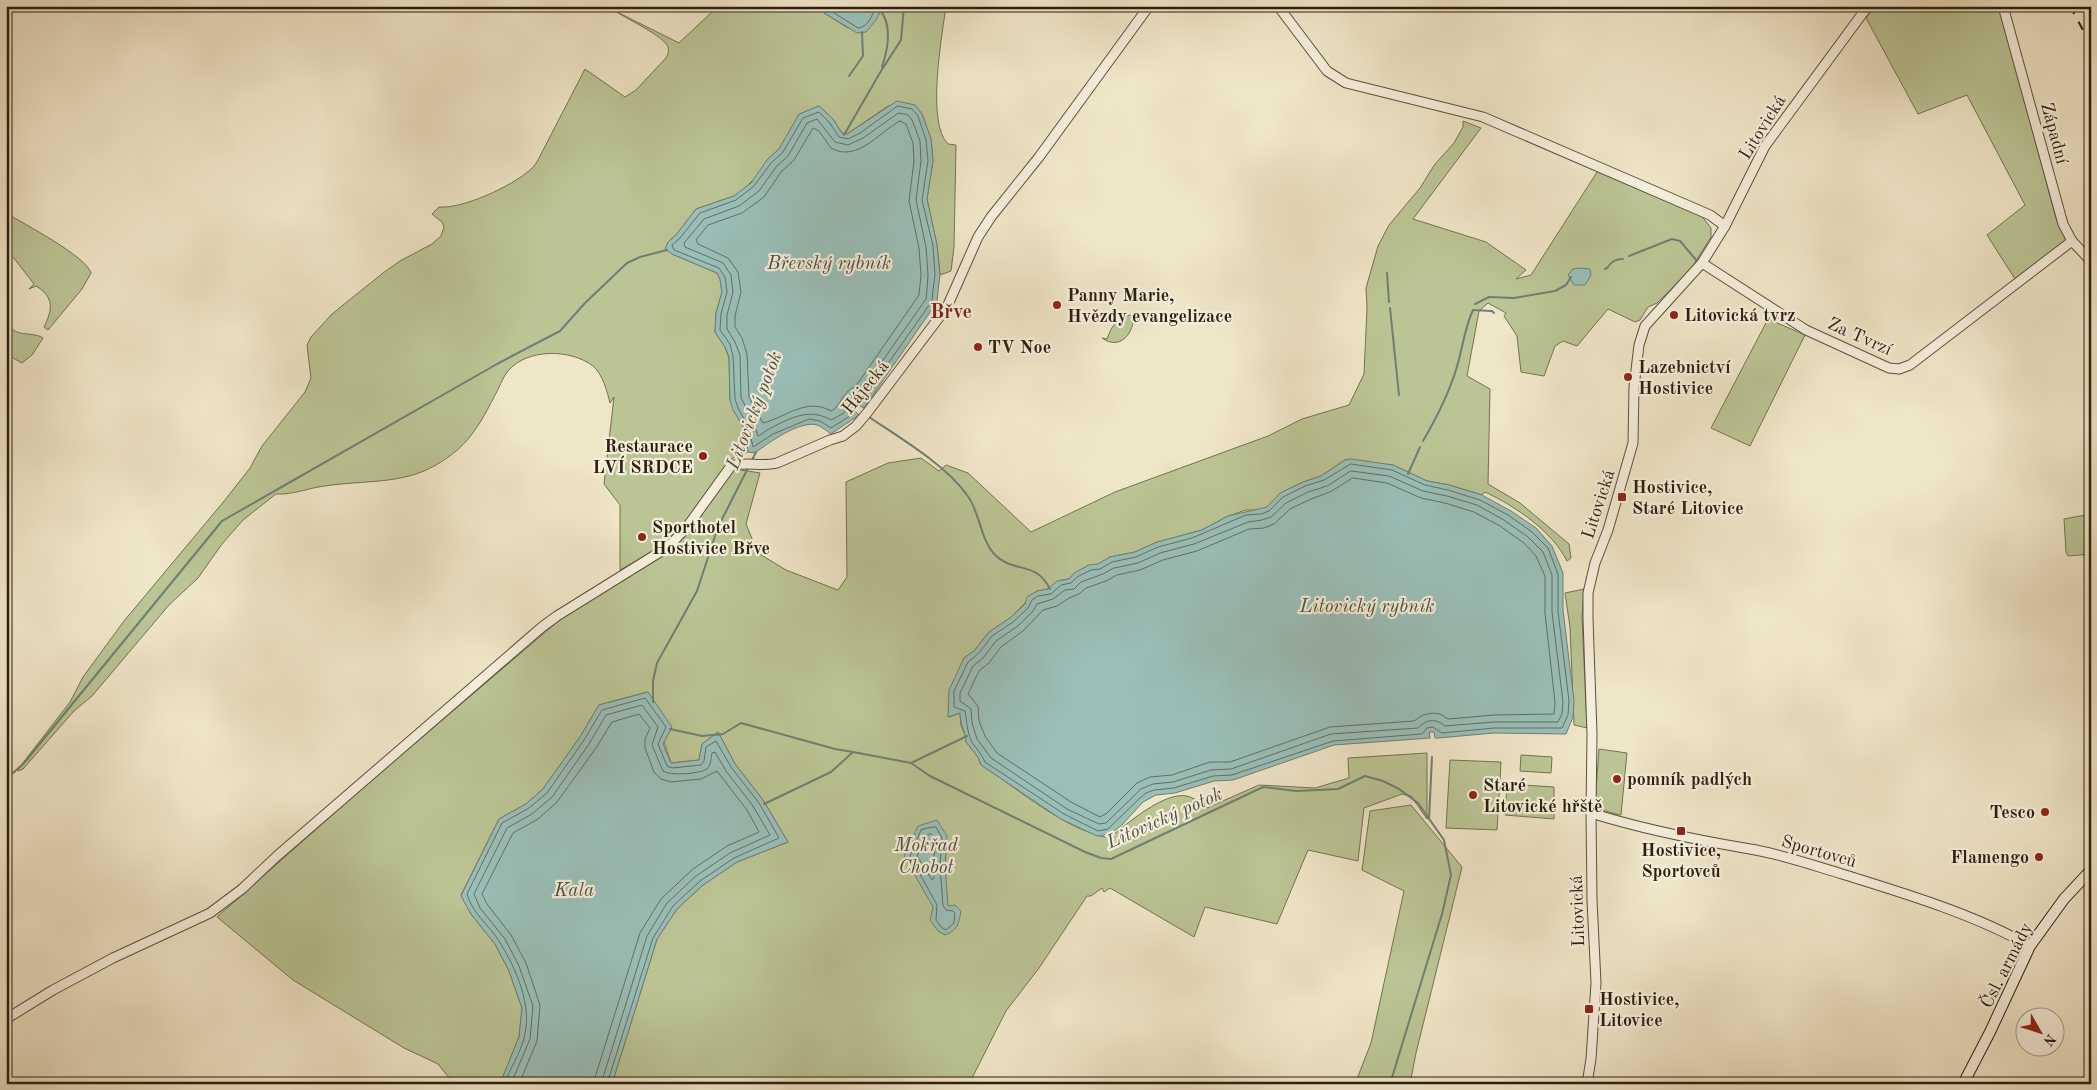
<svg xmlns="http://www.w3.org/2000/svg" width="2097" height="1090" font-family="'Old Standard TT',serif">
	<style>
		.green { fill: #bbc494; stroke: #737251 }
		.water { fill: #9abfb8; stroke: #6e7f74 }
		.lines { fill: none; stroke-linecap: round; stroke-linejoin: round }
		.shore { stroke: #626f63; stroke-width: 1 }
		.stream { stroke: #6e7f74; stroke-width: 2 }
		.tertiary-casing { stroke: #5c503c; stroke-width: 11 }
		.secondary-casing { stroke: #2b1f0e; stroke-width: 12 }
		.tertiary { stroke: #f5eedb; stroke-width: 9 }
		.secondary { stroke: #f5eedb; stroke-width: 10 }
		.rail { stroke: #2b1f0e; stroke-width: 2; stroke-dasharray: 9 9; stroke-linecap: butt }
		.poi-dot { fill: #8f2418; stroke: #f5eedb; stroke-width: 2 }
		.labels { text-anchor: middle; stroke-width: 4.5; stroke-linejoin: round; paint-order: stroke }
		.street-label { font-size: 18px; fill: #2b1f0e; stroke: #f5eedb }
		.poi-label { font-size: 18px; font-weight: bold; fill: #2b1f0e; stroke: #f5eedb; text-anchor: start }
		.water-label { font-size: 19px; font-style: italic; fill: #4c4f41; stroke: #f5eedb }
		.quarter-label { font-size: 20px; font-weight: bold; fill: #7a1f14; stroke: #f5eedb }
	</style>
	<rect width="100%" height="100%" fill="#efe5c7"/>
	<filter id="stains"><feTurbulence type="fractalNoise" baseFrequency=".004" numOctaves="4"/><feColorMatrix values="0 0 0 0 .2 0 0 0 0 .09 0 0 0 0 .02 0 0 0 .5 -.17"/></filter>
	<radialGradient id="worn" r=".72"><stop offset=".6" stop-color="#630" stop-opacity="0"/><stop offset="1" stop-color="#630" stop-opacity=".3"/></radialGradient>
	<g class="green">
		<path d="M716 6H813L848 28 883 6H946C942 36 926 123 948 144L956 145 954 247 951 271 940 275 937 245 927 199 933 161 931 139 922 114 915 105 888 106 847 134 842 133 833 119 819 106 800 114 779 149 767 160 760 173 744 189 734 196 696 209 676 235 668 242 672 254 717 273 720 279 722 292 716 313 715 332 725 347 729 358 730 400 744 428 748 452 731 459 684 525 659 548 620 570V505L604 484 614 397 610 403C607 391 603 375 593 366 571 349 527 348 508 371 502 378 499 389 494 397 478 428 467 447 436 465 402 485 362 480 325 486 308 488 293 495 276 494L243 520 222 544 198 578 169 605 92 696 74 711 23 769 18 771 19 768 70 702 83 677 124 621 225 500 250 468 262 446 305 392 311 378 307 345 311 337 332 314 383 273 400 261 432 244 441 236 444 227 442 222 432 214 439 207C463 209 512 186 530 170 534 167 537 162 539 158L585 69 625 97 636 90 665 59C668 55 670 50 667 45 661 35 624 17 613 10L679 43 714 10Z"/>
		<polygon points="1875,6 1999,6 2056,218 2066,240 2015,279 1987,235 2025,205 1967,95 1918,114 1866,18"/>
		<path d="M1463 121 1481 128 1413 219 1486 242 1526 270 1516 279 1531 275 1599 169 1701 215 1711 228V237L1689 272 1657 303 1648 307 1640 320 1635 322 1608 309 1577 346 1563 341 1555 346 1544 376 1521 372 1517 336 1504 316 1506 313 1488 303 1479 311 1467 376 1490 389 1488 484 1520 503 1569 544 1571 558 1567 561C1552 531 1515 506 1485 492L1482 495 1449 485 1427 481 1393 465 1345 460 1321 476 1303 482 1281 493 1267 507 1260 510H1246L1226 517 1202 530 1155 543 1135 552 1110 557 1097 565 1087 566 1069 579 1058 581C1052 589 1045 590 1037 591L1010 618 989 632 975 650 964 658 949 717 960 713 961 726 966 737V742L978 757 981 765C1020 790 1063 829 1109 838 1126 825 1167 788 1190 797 1196 799 1202 804 1207 808L1259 785 1315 788 1349 778 1348 758 1427 753V819L1411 796 1402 794 1364 808 1358 861 1308 850 1277 924 1205 907 1194 937 1110 888 1104 892 1102 888 1091 896H1087L1039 968 1006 1011 969 1084H612L657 939 677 909 703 885 737 862 788 842 763 800 735 764 718 732 702 744 699 760 671 763 647 692 599 705 580 737 543 789 526 804 499 819 461 895 471 914 495 944 509 971 522 1008 519 1037 500 1084H454L438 1064 404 1048 293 980 217 917 373 779 562 618 670 550 728 473 735 469 760 473 746 524 758 553 786 570 838 590 847 577 846 482 888 463 921 458 939 471 946 465 968 473 1031 532 1115 492 1268 436 1302 419 1349 405 1364 374 1367 308 1366 288 1378 246 1389 225 1420 188 1435 164 1454 143 1463 127Z"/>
		<path d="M6 213C24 224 86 256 91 273L82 289 48 330 44 327C53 309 54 297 36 286L29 289 34 284 6 248Z"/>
		<path d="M7 313C6 341 32 330 43 338L32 355 22 363 6 354V314Z"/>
		<path d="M1130 315 1134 318C1132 336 1119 350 1102 338L1107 339C1111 327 1117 318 1130 315Z"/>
		<polygon points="1768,319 1805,335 1750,446 1711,428"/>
		<polygon points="2091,514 2091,554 2068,556 2066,552 2064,519"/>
		<polygon points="1584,589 1582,617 1587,728 1574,725 1570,627 1565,593"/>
		<path d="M1599 749 1627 753 1621 815C1611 813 1602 811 1595 804Z"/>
		<polygon points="1521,755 1552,757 1551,773 1520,771"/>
		<polygon points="1450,760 1501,762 1497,830 1446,828"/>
		<polygon points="1507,784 1554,787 1554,819 1505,815"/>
		<polygon points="1411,805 1462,867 1416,1053 1410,1084 1355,1084 1371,1043 1404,891 1362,870 1370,811"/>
	</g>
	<g class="water">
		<polygon points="813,6 883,6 876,20 866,32 857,33"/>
		<path d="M897 101 915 105 922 114 931 139 933 161 927 199 937 245 940 275 938 291 937 302 864 408 858 405 855 411 859 415 831 434C827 431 822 427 817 425 800 420 768 443 755 453L748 452 744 428 733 410 730 400 729 357 725 347 715 332 716 313 722 292 720 279 717 273 672 254 665 249 668 242 676 235 696 209 734 196 751 183 767 160 779 149 799 114 819 106 833 119 842 133 847 134Z"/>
		<polygon points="1579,268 1590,269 1591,275 1585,285 1574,285 1568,275 1573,269"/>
		<path d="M1351 459 1393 465 1427 481 1449 485 1482 495 1511 511 1536 528 1552 546 1563 573V610L1574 701 1573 717 1566 734 1494 733 1438 738H1435L1434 732H1429L1430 738 1334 745 1233 780 1214 781 1175 793 1156 795 1143 802 1122 825 1110 834 1097 836 1061 819 981 765 978 757 966 742C966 733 960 724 960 713L948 717 949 690 964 658 975 650 989 632 1010 618 1025 604 1027 597 1037 591 1048 589 1057 581 1069 579 1074 573 1089 565 1098 564 1110 557 1135 552 1157 542 1202 530 1228 516 1267 507 1280 493 1303 482 1321 476 1345 460Z"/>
		<polygon points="648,692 672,727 663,744 671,763 699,760 702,744 718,732 735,764 763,800 788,842 737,862 703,885 677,909 657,939 612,1084 500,1084 519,1037 522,1008 509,971 495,944 471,914 461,896 499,819 526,804 543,789 580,737 599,705"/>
		<path d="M937 820 947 836 945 866 948 906 955 905 961 911C959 924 957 931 945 935L938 931 930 920 933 907 904 856 918 826Z"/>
	</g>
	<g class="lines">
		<g class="shore">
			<path d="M823 6 858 28C869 27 872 15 876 6"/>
			<polygon points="898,106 912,109 918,116 926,140 928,161 922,200 933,246 935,275 933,290 932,301 863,399 854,403 850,416 831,428 820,421 809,419 773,434 753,447 748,426 738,408 735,399 733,356 730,344 720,330 721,314 727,292 725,277 719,268 674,250 672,245 680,238 700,213 736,200 754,186 771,163 783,152 803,118 819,112 829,122 839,137 848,139 860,133"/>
			<path d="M899 113 908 115 912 120 920 141 921 161 916 200 926 247 928 275 927 289 926 299 860 393 850 398 844 413 831 420C810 408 792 417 771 428 766 430 763 434 758 436L754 423 741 398 740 355 735 342 727 329V315L733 292 731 275 723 263 685 247 684 243 704 219 739 206 759 191 776 167 788 156 807 123 817 119 835 142 848 145 863 138Z"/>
			<path d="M900 121 906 124 913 143 914 161 909 201 919 248 921 275 919 295 856 386C840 393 842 406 831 411 807 397 786 417 763 423L749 397 747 354 742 338 735 327V316L741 292 738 272 728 258 698 244 696 240 708 225 742 213 764 197 781 172 794 160 813 128 819 131 831 148C857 163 879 132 900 121Z"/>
			<path d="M1351 464 1392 470 1425 485 1448 490 1480 500 1508 515 1532 532 1548 548 1558 574V611L1569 701 1568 715 1562 728H1494L1442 733 1433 727 1427 728 1422 734 1333 741 1232 775 1213 776 1174 788 1154 790 1146 793 1140 798 1108 829 1098 831 1064 814 985 762C982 754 976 749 972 742 967 733 967 721 965 711L954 707V691L968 662 979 653 992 636 1013 622 1028 608 1032 600 1038 596 1051 594 1061 585 1071 583 1077 577 1091 570 1100 569 1112 562 1136 557 1158 547 1192 538 1246 515 1261 514 1269 511 1283 497 1305 486 1324 480Z"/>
			<path d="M1351 471 1389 476 1423 491 1447 496 1477 505 1504 520 1528 537 1543 552 1552 575V612L1563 702 1562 714 1558 722H1494L1445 726C1435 718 1427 719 1418 728L1331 734 1231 769 1211 770 1173 782 1153 784 1141 789 1106 823 1099 824 1067 809 991 758 977 739 972 723 971 709 960 701V693L973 666 983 658 996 641 1018 626 1033 611 1037 604 1053 599 1065 590 1074 589 1081 582 1103 574 1114 568 1138 563 1160 553 1194 544 1248 522 1262 520 1271 517 1286 503 1308 492 1327 486Z"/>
			<polygon points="1353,478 1387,483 1421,498 1445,503 1474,512 1500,526 1524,543 1536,556 1545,576 1545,613 1555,702 1554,714 1494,715 1448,719 1440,714 1432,713 1423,715 1414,721 1330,727 1230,762 1210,762 1172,775 1150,777 1137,783 1107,813 1100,817 1071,802 997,753 985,736 979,721 978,706 968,694 979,671 989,663 1001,647 1023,631 1043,610 1057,606 1069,598 1079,594 1086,588 1106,581 1117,575 1140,570 1163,560 1197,551 1249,529 1264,528 1274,524 1290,509 1311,499 1330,492"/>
			<polygon points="933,827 936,827 942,838 940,866 943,906 946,910 953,911 955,913 954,923 946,930 941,927 936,920 937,905 910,856 921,830"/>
			<polygon points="931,834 936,839 933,865 934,878 932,880 917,856 926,836"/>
			<path d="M504 1084C510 1069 520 1054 524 1038 533 1006 516 968 499 941 489 925 472 913 467 894L502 823 529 808 547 793 584 740 602 710 645 698 666 727 658 744 667 766 672 768 701 765 704 761 706 747 716 741 731 767 759 803 779 838 734 858 700 881 673 906 653 938 607 1084"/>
			<path d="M511 1084 530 1039 533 1006 519 966 505 939 480 908 474 894 507 828 532 814 552 797 589 744 606 715 642 705 658 727 652 745 663 771C670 776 700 774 707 769 711 765 711 759 712 753L715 752 726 771 753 806 770 835 730 853 696 876 667 903 647 936 601 1084"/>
			<polyline points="519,1084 537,1041 540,1005 526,963 511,935 487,904 482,894 513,833 538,819 557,802 596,748 612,722 639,714 650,728 645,739 645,748 654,772 661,779 671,782 701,779 717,771 747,810 759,832 727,846 693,869 661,899 640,933 593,1084"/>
		</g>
		<g class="stream">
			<path d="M880 10C893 26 888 49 882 67"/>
			<polyline points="849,76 863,56 862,32"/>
			<polyline points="844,135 881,71 901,40 904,6"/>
			<polyline points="1629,256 1672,239 1680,241 1697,261"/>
			<path d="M1605 269 1607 268C1611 262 1615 259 1623 259"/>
			<polyline points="1387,273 1389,302"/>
			<polyline points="1475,304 1489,297 1514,298 1555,291 1566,285 1571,277"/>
			<polyline points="1390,308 1399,395"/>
			<polyline points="1473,310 1492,311 1494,313"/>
			<path d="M869 417C900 438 946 465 967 495 980 512 980 538 994 554 1013 574 1036 560 1050 589"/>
			<path d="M1423 441C1437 417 1451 389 1458 363 1463 345 1465 327 1473 310"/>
			<polyline points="751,462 756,452"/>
			<polyline points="1408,474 1420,447"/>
			<polyline points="653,702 653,681 657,663 697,591 718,527 748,468"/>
			<polyline points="670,729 702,736 723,734 741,723 835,749 853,752"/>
			<polyline points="911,763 967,736"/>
			<polyline points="6,776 12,774 24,763 222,521 497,364 560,331 585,303 627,263 640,257 667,250"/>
			<polyline points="764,804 831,772 853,752 911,763 930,776 1085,852 1101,858 1111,859 1263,787 1296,791 1338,789 1365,776 1383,781 1399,789 1418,803 1444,840 1451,875 1442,914 1390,1084"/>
			<polyline points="1429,819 1432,757"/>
		</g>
		<g class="tertiary-casing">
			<g id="tertiary">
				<polyline points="1278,6 1327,71 1346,83 1483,117 1710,215 1725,226"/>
				<polyline points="2003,6 2063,224 2072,241 2091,261"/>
				<polyline points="1702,263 1806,330 1889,368 1899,369 1910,365 2072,241"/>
				<path d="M1591 813C1642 829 1697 840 1750 849 1781 854 1812 865 1842 874 1903 893 1974 914 2030 946"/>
				<path d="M6 1019 53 990 113 958 210 913 242 889 277 856 542 627 557 616 668 547 687 527 731 466C744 461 762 467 777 463L830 440 843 436 856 426 867 413 947 307 978 237 991 217 1039 157 1149 6"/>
				<polyline points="1587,1084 1591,1059 1596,983 1592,900 1591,813 1592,734 1588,619 1588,593 1595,563 1608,530 1633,443 1634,387 1639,345 1645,326 1702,263 1725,226 1765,146 1868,6"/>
			</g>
		</g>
		<g class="secondary-casing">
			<polyline id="secondary" points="1963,1084 1990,1032 2030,946 2064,899 2091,870"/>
		</g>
		<use href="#tertiary" class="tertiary"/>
		<use href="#secondary" class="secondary"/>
		<polyline class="rail" points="2070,6 2091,45"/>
	</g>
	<g class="poi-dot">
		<circle cx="1057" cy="305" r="5"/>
		<circle cx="1674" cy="315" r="5"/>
		<circle cx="978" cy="347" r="5"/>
		<circle cx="1628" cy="377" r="5"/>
		<circle cx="703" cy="456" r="5"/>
		<rect x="1617" y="492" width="10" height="10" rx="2.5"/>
		<circle cx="642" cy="537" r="5"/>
		<circle cx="1617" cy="779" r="5"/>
		<circle cx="1473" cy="795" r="5"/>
		<circle cx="2045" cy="812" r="5"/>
		<rect x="1676" y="826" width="10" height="10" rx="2.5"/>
		<circle cx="2039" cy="857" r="5"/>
		<rect x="1584" y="1004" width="10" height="10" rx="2.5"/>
	</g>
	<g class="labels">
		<g class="street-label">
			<text transform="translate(1762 127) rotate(-58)" y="6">Litovická</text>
			<text transform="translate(2055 133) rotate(75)" y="6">Západní</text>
			<text transform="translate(1860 336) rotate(24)" y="6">Za Tvrzí</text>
			<text transform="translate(865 387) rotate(-51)" y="6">Hájecká</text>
			<text transform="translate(1598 504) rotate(-72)" y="6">Litovická</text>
			<text transform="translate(1819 851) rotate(16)" y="6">Sportovců</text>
			<text transform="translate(1577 911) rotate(-92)" y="6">Litovická</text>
			<text transform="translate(2006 965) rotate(-63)" y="6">Čsl. armády</text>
		</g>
		<g class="poi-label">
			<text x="1067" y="301">Panny Marie,<tspan x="1067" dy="21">Hvězdy evangelizace</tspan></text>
			<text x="1684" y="321">Litovická tvrz</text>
			<text x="988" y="353">TV Noe</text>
			<text x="1638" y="373">Lazebnictví<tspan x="1638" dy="21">Hostivice</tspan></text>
			<text x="693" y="452" text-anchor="end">Restaurace<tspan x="693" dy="21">LVÍ SRDCE</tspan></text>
			<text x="1632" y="493">Hostivice,<tspan x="1632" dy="21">Staré Litovice</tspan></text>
			<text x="652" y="533">Sporthotel<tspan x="652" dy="21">Hostivice Břve</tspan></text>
			<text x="1627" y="785">pomník padlých</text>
			<text x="1483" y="791">Staré<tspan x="1483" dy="21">Litovické hřště</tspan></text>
			<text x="2035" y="818" text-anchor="end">Tesco</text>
			<text x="1681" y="856" text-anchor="middle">Hostivice,<tspan x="1681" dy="21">Sportovců</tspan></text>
			<text x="2029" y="863" text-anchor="end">Flamengo</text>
			<text x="1599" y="1005">Hostivice,<tspan x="1599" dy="21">Litovice</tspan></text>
		</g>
		<g class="water-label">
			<text x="829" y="269">Břevský rybník</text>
			<text transform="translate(753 410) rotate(-69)" y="7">Litovický potok</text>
			<text x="1367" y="612">Litovický rybník</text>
			<text transform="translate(1164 817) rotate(-24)" y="7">Litovický potok</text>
			<text x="926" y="851">Mokřad<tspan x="926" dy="22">Chobot</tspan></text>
			<text x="574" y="896">Kala</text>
		</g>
		<g class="quarter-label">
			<text x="951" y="318">Břve</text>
		</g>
	</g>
	<rect width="2097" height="1090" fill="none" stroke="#efe5c7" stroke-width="25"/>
	<rect x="8" y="8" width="2082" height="1075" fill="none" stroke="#2b1f0e" stroke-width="2.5"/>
	<rect x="12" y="12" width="2072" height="1065" fill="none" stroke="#2b1f0e"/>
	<g transform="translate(2040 1032) rotate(129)"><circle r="24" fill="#f5eedb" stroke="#a49b89"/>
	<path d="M0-4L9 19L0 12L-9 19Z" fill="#8f2418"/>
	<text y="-8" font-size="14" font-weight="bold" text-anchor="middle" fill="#2b1f0e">N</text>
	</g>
	<rect width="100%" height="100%" filter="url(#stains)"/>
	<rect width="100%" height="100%" fill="url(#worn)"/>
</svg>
